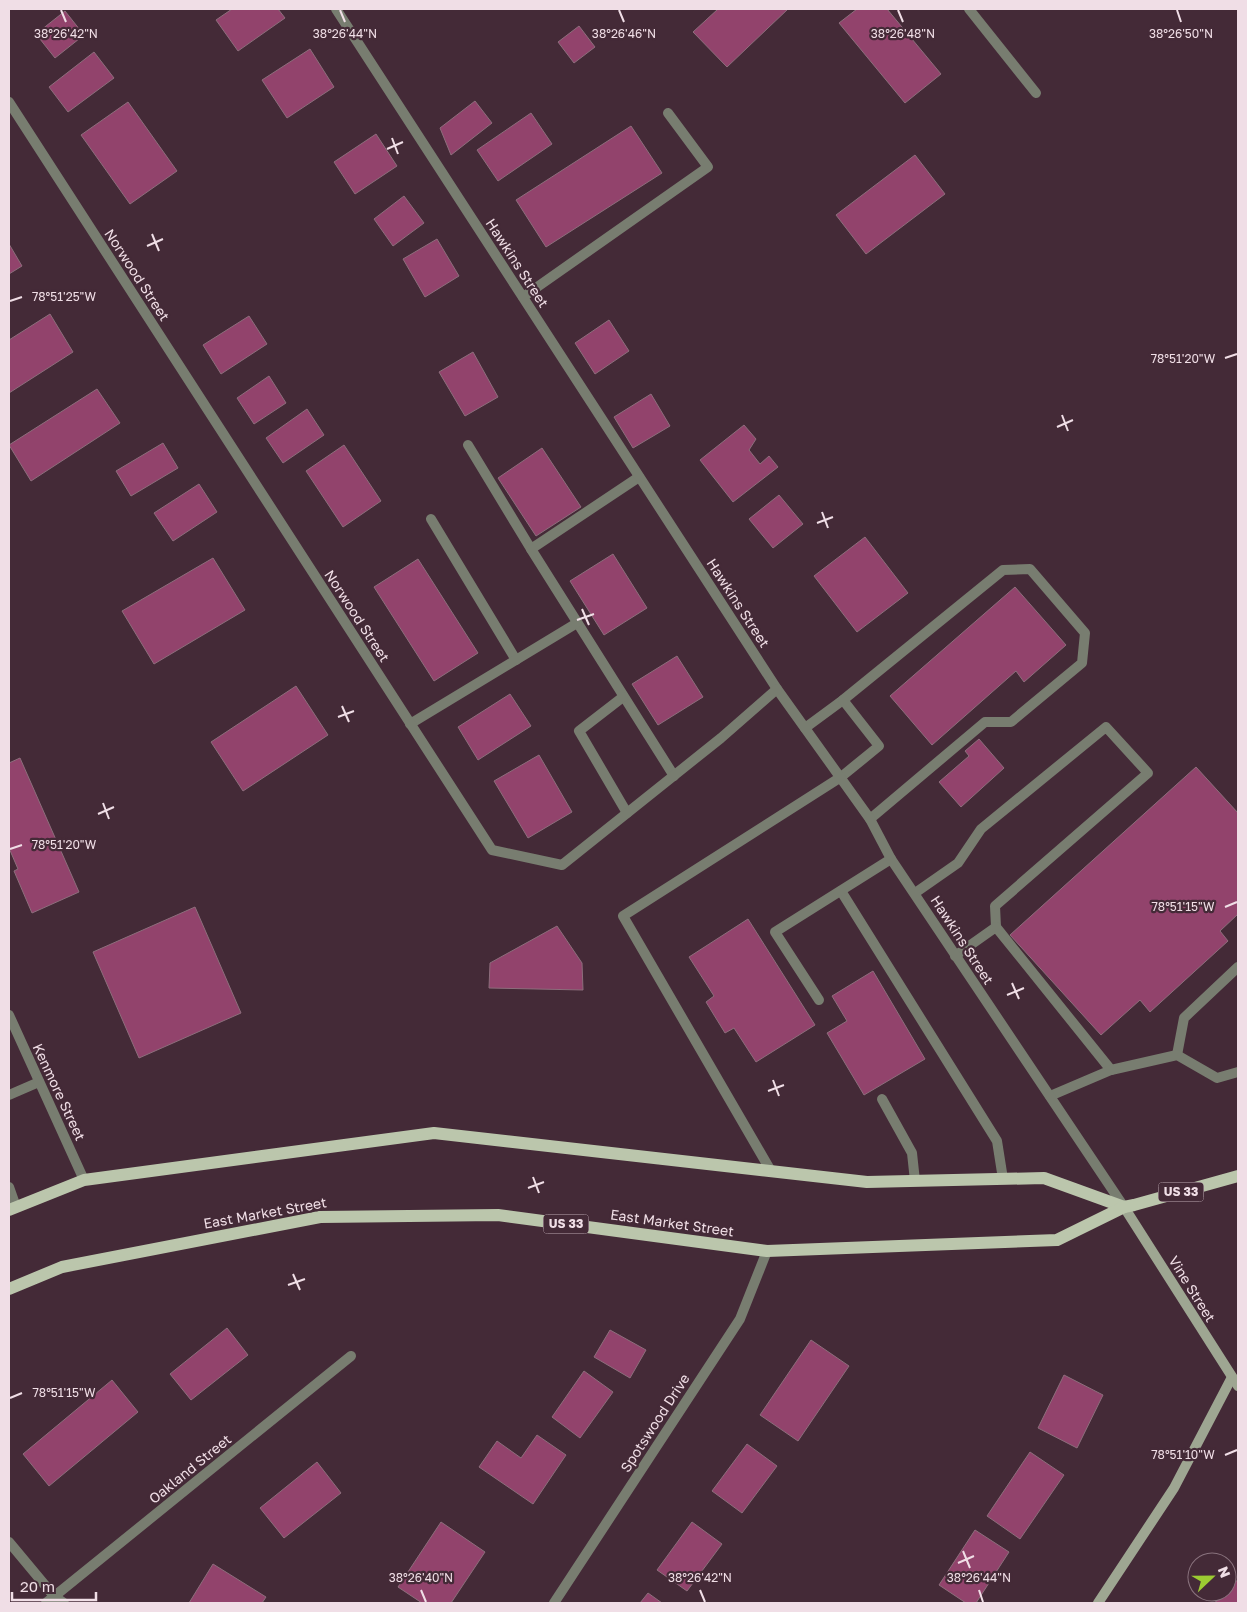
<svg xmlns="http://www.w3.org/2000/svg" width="1247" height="1612" font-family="'Golos Text',sans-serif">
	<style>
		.building { fill: #92436c; stroke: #8d6e7c }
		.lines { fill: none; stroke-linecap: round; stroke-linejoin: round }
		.lane { stroke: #787d70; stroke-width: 10 }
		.street { stroke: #787d70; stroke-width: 10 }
		.secondary { stroke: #9ea692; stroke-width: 10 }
		.primary { stroke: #bbc6ac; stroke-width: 12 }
		.ticks { fill: none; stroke: #f0dee6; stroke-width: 2 }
		.labels { text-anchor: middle; stroke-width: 4.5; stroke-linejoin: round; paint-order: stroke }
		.shield { fill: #442a37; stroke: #bca8b2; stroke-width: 1 }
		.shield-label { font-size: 12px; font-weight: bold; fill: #f0dee6 }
		.street-label { font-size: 14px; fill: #f0dee6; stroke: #442a37 }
		.ticks-label { font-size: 12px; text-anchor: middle; fill: #f0dee6; stroke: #442a37; stroke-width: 4.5; stroke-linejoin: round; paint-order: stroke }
	</style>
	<rect width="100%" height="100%" fill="#442a37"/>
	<g class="building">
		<polygon points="232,9 278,9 285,18 238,51 216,20"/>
		<polygon points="718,9 788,9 727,67 693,32"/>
		<polygon points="857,9 887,9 941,74 905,103 839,23"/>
		<polygon points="65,11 84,35 55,58 36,34"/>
		<polygon points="579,26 595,47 574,63 558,42"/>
		<polygon points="310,49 334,87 287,118 262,80"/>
		<polygon points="94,52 114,78 68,112 49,87"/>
		<polygon points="475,101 492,123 451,155 440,128"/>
		<polygon points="128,102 177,171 130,204 81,135"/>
		<polygon points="531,113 552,144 498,181 477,150"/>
		<polygon points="631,126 662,173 546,247 516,200"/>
		<polygon points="376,134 397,166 355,194 334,162"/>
		<polygon points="915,155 945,194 866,254 836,215"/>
		<polygon points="404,196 424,223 393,246 374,219"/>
		<polygon points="437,239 459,276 425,297 403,259"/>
		<polygon points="9,244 22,266 9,274"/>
		<polygon points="50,314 73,352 9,393 9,340"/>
		<polygon points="249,316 267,344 221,374 203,345"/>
		<polygon points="609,320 629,351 595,374 575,343"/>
		<polygon points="473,352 498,397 465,416 439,372"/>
		<polygon points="269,376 286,403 254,424 237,398"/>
		<polygon points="97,389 120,423 31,481 9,445"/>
		<polygon points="651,394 670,426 633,448 614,417"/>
		<polygon points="307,409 324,435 283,463 266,438"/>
		<polygon points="744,425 756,439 749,450 760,464 769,456 778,467 733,502 700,460"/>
		<polygon points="163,443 178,468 131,496 116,471"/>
		<polygon points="344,445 381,501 343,527 306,471"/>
		<polygon points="542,448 581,507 536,536 498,478"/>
		<polygon points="199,484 217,512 173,541 154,513"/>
		<polygon points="779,495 803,524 773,548 749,519"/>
		<polygon points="865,537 908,593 857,632 814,576"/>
		<polygon points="613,554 647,608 604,635 570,581"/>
		<polygon points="213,558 245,610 154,664 122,611"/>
		<polygon points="418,559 478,653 434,681 374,587"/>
		<polygon points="1015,587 1066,645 1024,682 1016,671 932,745 890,696"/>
		<polygon points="677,656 703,697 658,725 632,684"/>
		<polygon points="296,686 328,735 243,791 211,742"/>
		<polygon points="510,694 531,726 478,760 458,727"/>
		<polygon points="979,739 1004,768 961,807 939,782 969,756 965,751"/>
		<polygon points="539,755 572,812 528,838 494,781"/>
		<polygon points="20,758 79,892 32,913 14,871 18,869 9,848 9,763"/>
		<polygon points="1196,767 1238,813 1238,914 1220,931 1228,941 1150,1012 1140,1000 1101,1035 1010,935"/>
		<polygon points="195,907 241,1013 139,1058 93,952"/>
		<polygon points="748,919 815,1025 756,1062 734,1028 725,1033 706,1002 714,996 689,957"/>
		<polygon points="557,926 582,963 583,990 489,988 490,963"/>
		<polygon points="873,971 925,1059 864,1095 827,1033 847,1021 832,996"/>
		<polygon points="227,1328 248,1355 191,1400 170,1374"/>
		<polygon points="610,1330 646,1350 630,1378 594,1357"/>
		<polygon points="811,1340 849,1366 798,1441 760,1415"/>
		<polygon points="584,1371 613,1392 580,1438 552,1417"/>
		<polygon points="1064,1375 1103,1395 1077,1448 1038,1428"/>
		<polygon points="112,1380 138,1412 49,1486 23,1454"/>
		<polygon points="537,1435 566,1455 533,1504 479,1467 497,1441 521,1458"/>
		<polygon points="747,1444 777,1466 742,1513 712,1491"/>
		<polygon points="1030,1452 1064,1475 1020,1539 987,1516"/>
		<polygon points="317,1462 341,1493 284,1538 260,1508"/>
		<polygon points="441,1522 485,1552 451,1603 422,1603 398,1587"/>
		<polygon points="692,1522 722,1544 687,1591 657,1570"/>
		<polygon points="975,1530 1009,1552 976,1603 966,1603 939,1585"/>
		<polygon points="213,1564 266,1597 262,1603 189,1603"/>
		<polygon points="1238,1580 1238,1603 1217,1603 1212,1596 1218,1592 1227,1592 1227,1587"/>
		<polygon points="648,1593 662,1603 640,1603"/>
	</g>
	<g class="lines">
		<g class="lane">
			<polyline points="523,297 708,167 668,113"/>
			<polyline points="468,445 531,549 639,477"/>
			<polyline points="431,519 516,660"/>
			<polyline points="531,549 674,776"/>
			<polyline points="623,697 579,731 627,813"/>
			<polyline points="410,724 577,623"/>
			<polyline points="805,728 843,700"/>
			<polyline points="841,891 997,1141 1003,1179"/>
			<polyline points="915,893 958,863 981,829 1106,727 1148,773 995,906 996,927"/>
			<polyline points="955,956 996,927 1111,1070"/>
			<polyline points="819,1000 775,932 891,859"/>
			<polyline points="1177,1055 1184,1018 1238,967"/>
			<polyline points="9,1095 39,1082"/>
			<polyline points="1050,1096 1111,1070 1177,1055 1217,1078 1238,1072"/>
			<polyline points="882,1099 912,1153 915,1181"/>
			<polyline points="771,1171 623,916 841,777 879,746 843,700 1003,570 1030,569 1085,633 1082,663 1011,722 985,722 870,819"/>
			<polyline points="9,1187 16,1207"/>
		</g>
		<g class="street">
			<polyline points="336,9 777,689 870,819 891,859 1124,1207"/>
			<polyline points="969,9 1036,93"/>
			<polyline points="9,102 492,850 562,865 721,738 777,689"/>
			<polyline points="9,1015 84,1180"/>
			<polyline points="9,1542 54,1596 64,1603"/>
			<polyline points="46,1603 351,1356"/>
			<polyline points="554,1603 740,1319 767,1251"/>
		</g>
		<g class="secondary">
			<polyline points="1124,1207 1238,1386"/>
			<polyline points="1098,1603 1174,1488 1232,1377"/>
		</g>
		<g class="primary">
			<polyline points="9,1210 84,1180 434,1133 867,1182 1044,1178 1124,1207"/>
			<polyline points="9,1289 62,1267 320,1217 498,1215 767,1251 1057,1240 1124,1207 1134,1205 1238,1176"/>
		</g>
	</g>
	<path class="ticks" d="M61 10 66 22M340 10 345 22M619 10 624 22M898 10 903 22M1177 10 1181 22M392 138 398 154M387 149 403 142M152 234 159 251M147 246 163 239M10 301 22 297M1225 358 1237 354M1062 415 1068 431M1057 427 1073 420M822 512 828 528M817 523 833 517M582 609 589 625M577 620 594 614M342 706 349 722M338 717 354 711M103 803 109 819M98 814 114 807M10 849 22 845M1225 907 1237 902M1012 983 1019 999M1007 995 1024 988M773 1080 779 1096M768 1091 784 1085M533 1177 539 1193M528 1188 544 1182M293 1274 300 1290M288 1285 305 1279M10 1398 22 1393M1225 1455 1237 1450M963 1551 970 1568M958 1563 974 1556M421 1590 426 1602M700 1590 705 1602M979 1590 983 1602"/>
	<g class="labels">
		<g class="shield">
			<rect x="1158.5" y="1182.5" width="45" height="19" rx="4"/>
			<rect x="543.5" y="1214.5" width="45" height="19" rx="4"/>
		</g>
		<g class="shield-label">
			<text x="1181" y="1196">US 33</text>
			<text x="566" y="1228">US 33</text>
		</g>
		<g class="street-label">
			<text transform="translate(517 263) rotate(57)" y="5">Hawkins Street</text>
			<text transform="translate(137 275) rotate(57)" y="5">Norwood Street</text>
			<text transform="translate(738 603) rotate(57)" y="5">Hawkins Street</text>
			<text transform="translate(357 616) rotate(57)" y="5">Norwood Street</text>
			<text transform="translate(962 940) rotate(57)" y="5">Hawkins Street</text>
			<text transform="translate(59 1092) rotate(65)" y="5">Kenmore Street</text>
			<text transform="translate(265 1213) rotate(-10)" y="5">East Market Street</text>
			<text transform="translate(672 1223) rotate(8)" y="5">East Market Street</text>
			<text transform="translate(1192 1289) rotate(58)" y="5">Vine Street</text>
			<text transform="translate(655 1423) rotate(-57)" y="5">Spotswood Drive</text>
			<text transform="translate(190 1469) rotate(-39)" y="5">Oakland Street</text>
		</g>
	</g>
	<g class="ticks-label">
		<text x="1181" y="38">38°26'50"N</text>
		<text x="66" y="38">38°26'42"N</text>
		<text x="345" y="38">38°26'44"N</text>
		<text x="624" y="38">38°26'46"N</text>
		<text x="903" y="38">38°26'48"N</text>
		<text x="64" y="301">78°51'25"W</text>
		<text x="1183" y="363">78°51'20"W</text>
		<text x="64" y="849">78°51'20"W</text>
		<text x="1183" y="911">78°51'15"W</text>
		<text x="64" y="1397">78°51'15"W</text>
		<text x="1183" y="1459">78°51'10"W</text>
		<text x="421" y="1582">38°26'40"N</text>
		<text x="700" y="1582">38°26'42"N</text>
		<text x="979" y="1582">38°26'44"N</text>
	</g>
	<rect width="1247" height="1612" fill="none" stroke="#f0dee6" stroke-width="20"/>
	<g transform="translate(1212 1577) rotate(68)"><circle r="24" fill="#442a37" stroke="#89727d"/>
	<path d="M0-4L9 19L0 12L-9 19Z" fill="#9ccb32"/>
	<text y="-8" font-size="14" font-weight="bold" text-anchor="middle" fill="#f0dee6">N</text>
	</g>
	<path d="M12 1592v8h84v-8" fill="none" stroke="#f0dee6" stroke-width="2.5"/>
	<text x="20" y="1592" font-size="15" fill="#f0dee6" stroke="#442a37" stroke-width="4" paint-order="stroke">20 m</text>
</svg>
